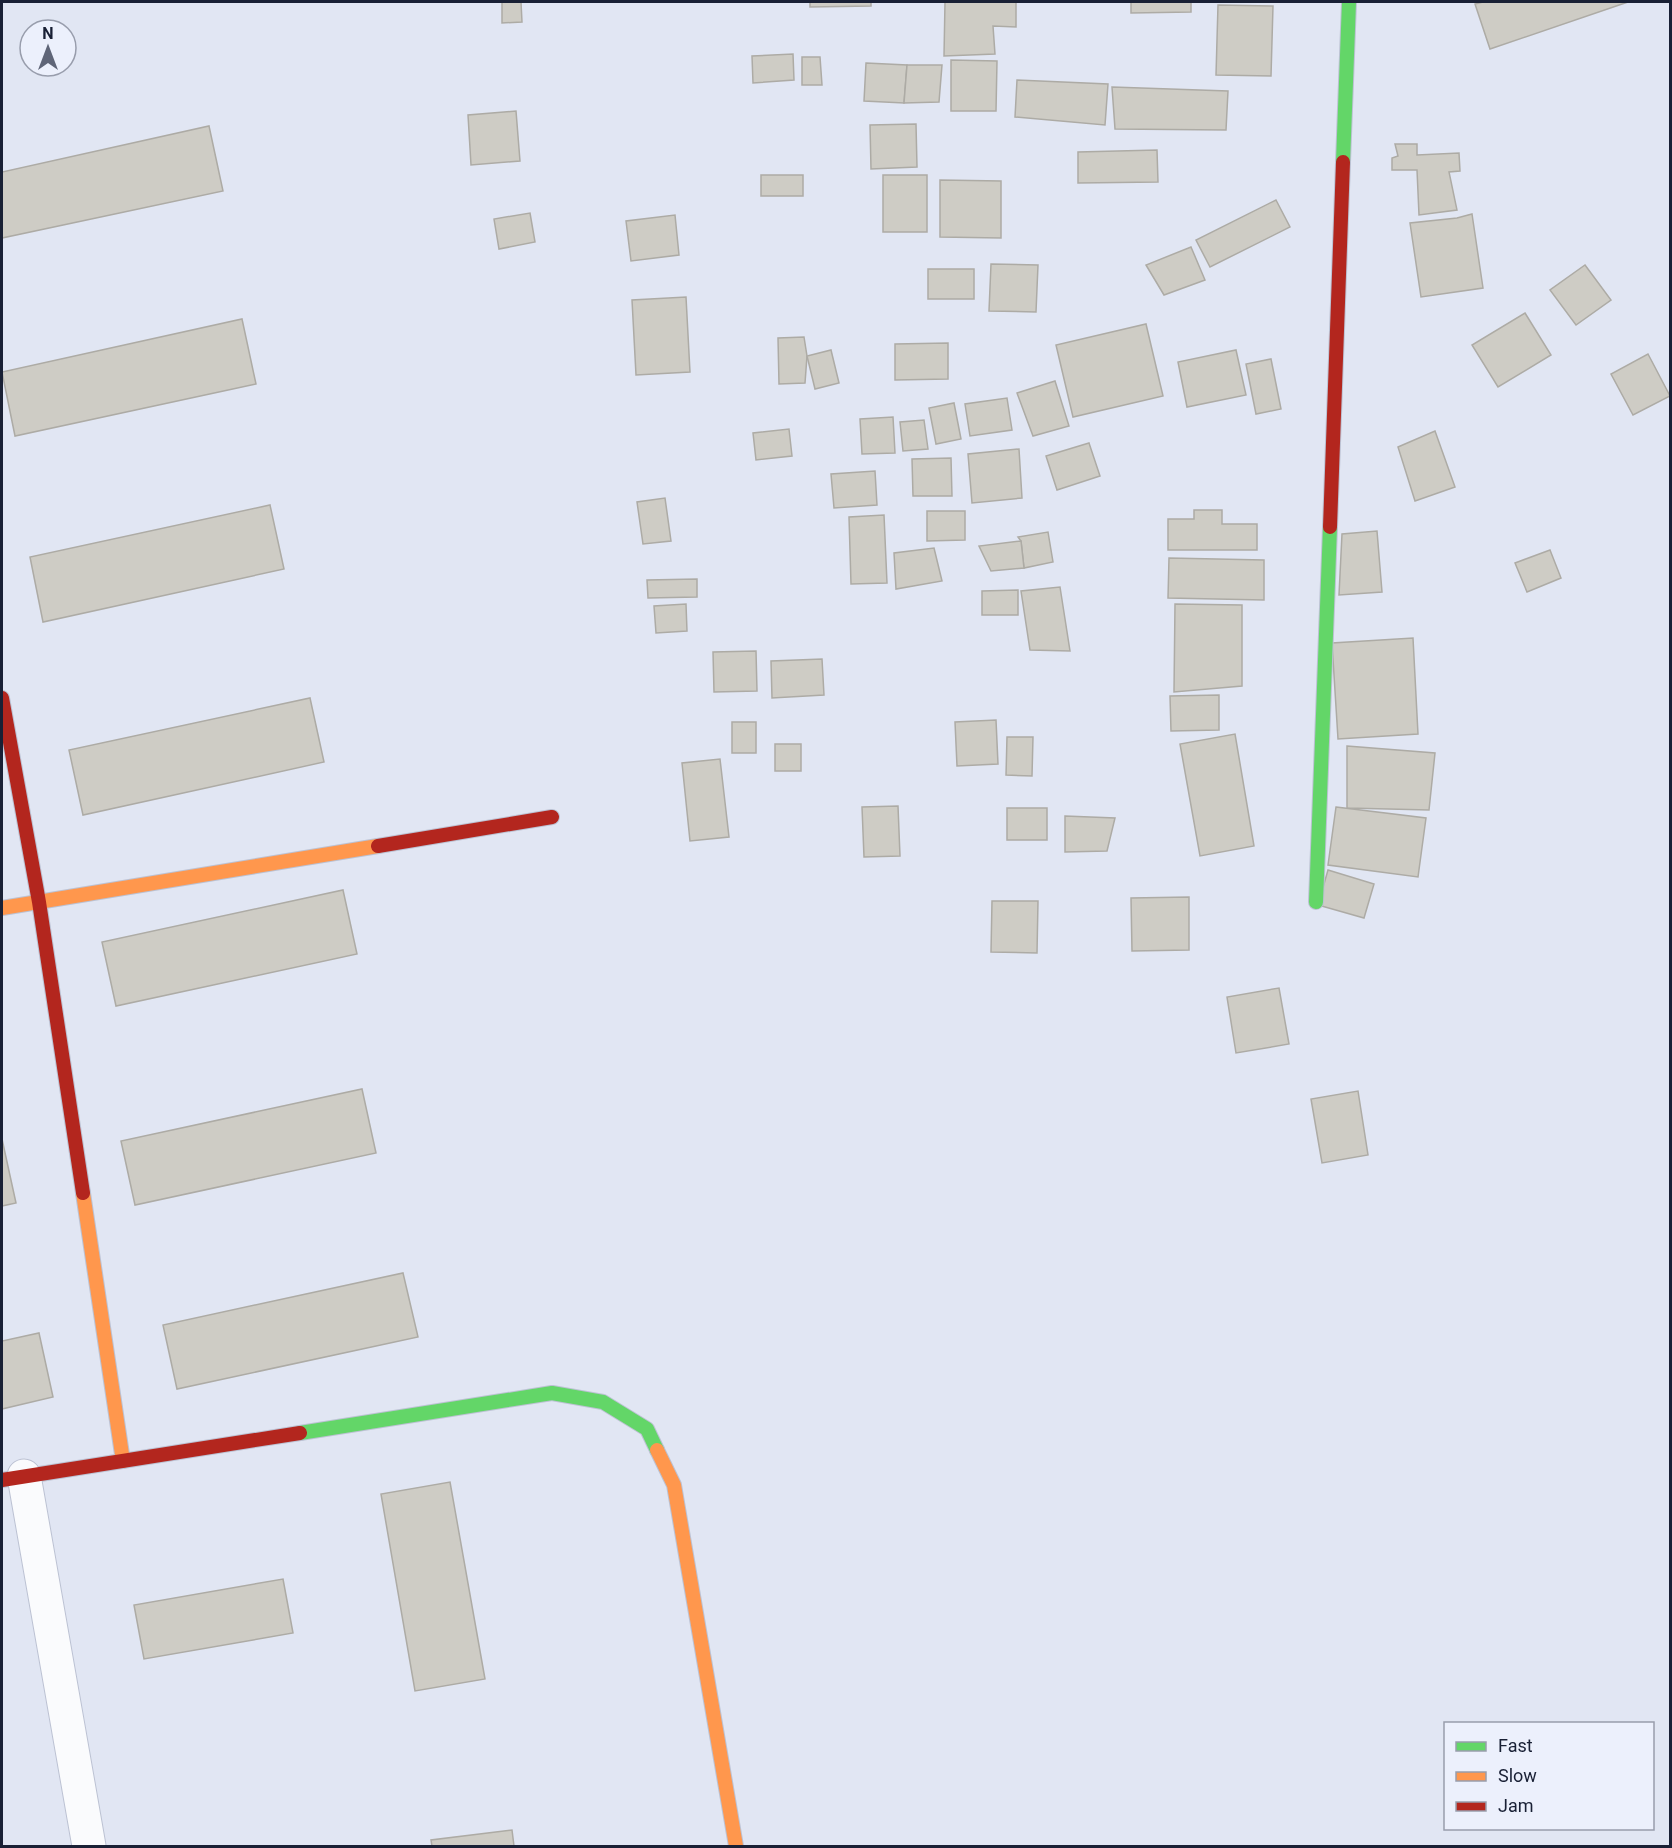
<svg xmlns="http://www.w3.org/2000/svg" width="1672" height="1848" font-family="Roboto,sans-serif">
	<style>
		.building { fill: #ceccc5; stroke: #adaba5; stroke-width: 1.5 }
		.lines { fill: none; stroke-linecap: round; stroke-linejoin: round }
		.street-casing { stroke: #bcc2d3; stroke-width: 35 }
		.fast-casing { stroke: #bcc2d3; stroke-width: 16 }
		.slow-casing { stroke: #bcc2d3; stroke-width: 16 }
		.jam-casing { stroke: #bcc2d3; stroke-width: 16 }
		.street { stroke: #fafbfd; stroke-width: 33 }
		.fast { stroke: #63d668; stroke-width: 14 }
		.slow { stroke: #ff974d; stroke-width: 14 }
		.jam { stroke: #b3261e; stroke-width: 14 }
	</style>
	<rect width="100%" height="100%" fill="#e1e6f3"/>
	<g class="building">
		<polygon points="502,2 521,2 522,22 502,23"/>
		<polygon points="810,2 871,2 871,6 810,7"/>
		<polygon points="945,2 1016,2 1016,27 993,26 995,54 944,56"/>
		<polygon points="1131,2 1191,2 1191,12 1131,13"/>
		<polygon points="1483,2 1628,2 1490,49 1475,4"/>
		<polygon points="1218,5 1273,6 1271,76 1216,75"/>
		<polygon points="793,54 794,80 753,83 752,56"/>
		<polygon points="802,57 820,57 822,85 802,85"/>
		<polygon points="951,60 997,61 996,111 951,111"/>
		<polygon points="866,63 907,65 904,103 864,101"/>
		<polygon points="907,65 942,65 939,102 904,103"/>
		<polygon points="1017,80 1108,84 1105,125 1015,117"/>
		<polygon points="1112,87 1228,91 1226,130 1115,129"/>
		<polygon points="516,111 520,161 471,165 468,115"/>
		<polygon points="916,124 917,167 871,169 870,125"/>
		<polygon points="209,126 223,191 2,238 2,172"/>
		<polygon points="1395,144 1417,144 1417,155 1459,153 1460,171 1449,172 1457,210 1419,215 1417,170 1392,170 1392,158 1398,156"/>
		<polygon points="1157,150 1158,182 1078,183 1078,152"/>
		<rect x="761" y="175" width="42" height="21"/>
		<rect x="883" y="175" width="44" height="57"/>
		<polygon points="940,180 1001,181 1001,238 940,237"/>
		<polygon points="1276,200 1290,227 1210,267 1196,240"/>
		<polygon points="530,213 535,242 499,249 494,219"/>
		<polygon points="1472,214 1483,288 1421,297 1410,223 1457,218"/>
		<polygon points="675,215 679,255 631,261 626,221"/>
		<polygon points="1191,247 1205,280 1164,295 1146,265"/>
		<polygon points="991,264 1038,265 1036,312 989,311"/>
		<polygon points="1585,265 1611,300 1576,325 1550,290"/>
		<rect x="928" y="269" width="46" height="30"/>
		<polygon points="686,297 690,372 636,375 632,300"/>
		<polygon points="1525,313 1551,355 1498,387 1472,345"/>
		<polygon points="242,319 256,384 15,436 2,372"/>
		<polygon points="1146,324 1163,396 1073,417 1056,345"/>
		<polygon points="804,337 807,356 805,383 779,384 778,338"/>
		<polygon points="948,343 948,379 895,380 895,344"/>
		<polygon points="831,350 839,383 815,389 807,356"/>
		<polygon points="1236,350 1246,395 1187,407 1178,362"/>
		<polygon points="1648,354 1670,396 1633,415 1611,374"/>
		<polygon points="1271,359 1281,409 1256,414 1246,364"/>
		<polygon points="1055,381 1069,426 1033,436 1017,393"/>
		<polygon points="1007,398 1012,430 970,436 965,404"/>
		<polygon points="954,403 961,439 936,444 929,408"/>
		<polygon points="893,417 895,453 862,454 860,419"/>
		<polygon points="924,420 928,449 903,451 900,422"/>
		<polygon points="789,429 792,456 756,460 753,433"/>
		<polygon points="1435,431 1455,487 1415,501 1398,447"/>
		<polygon points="1089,443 1100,476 1057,490 1046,456"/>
		<polygon points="1019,449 1022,498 972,503 968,454"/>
		<polygon points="951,458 952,496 913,496 912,459"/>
		<polygon points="875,471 877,505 834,508 831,474"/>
		<polygon points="665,498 671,541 643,544 637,502"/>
		<polygon points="270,505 284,569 43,622 30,557"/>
		<polygon points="1194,510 1222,510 1222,524 1257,524 1257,550 1168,550 1168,519 1194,519"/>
		<polygon points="927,511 965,511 965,540 927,541"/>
		<polygon points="884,515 887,583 851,584 849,517"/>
		<polygon points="1377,531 1382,592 1339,595 1342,534"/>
		<polygon points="1048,532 1053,562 1024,568 1021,541 1018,537"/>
		<polygon points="1021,541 1024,568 991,571 979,546"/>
		<polygon points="934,548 942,581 896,589 894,553"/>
		<polygon points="1550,550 1561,578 1527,592 1515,563"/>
		<polygon points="1169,558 1264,560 1264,600 1168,598"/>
		<polygon points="697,579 697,597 648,598 647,580"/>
		<polygon points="1060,587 1070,651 1030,650 1021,591"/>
		<polygon points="1018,590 1018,615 982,615 982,591"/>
		<polygon points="686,604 687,631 656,633 654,606"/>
		<polygon points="1175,604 1242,605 1242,686 1174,692"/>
		<polygon points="1413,638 1418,734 1338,739 1332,643"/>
		<polygon points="756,651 757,691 714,692 713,652"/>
		<polygon points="822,659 824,695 772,698 771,661"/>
		<polygon points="1219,695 1219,730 1171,731 1170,696"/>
		<polygon points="310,698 324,762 83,815 69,750"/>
		<polygon points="996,720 998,764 957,766 955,722"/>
		<rect x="732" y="722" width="24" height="31"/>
		<polygon points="1235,734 1254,846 1200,856 1180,744"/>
		<polygon points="1007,737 1033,737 1032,776 1006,775"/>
		<rect x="775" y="744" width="26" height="27"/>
		<polygon points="1347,746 1435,753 1429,810 1347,808"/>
		<polygon points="720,759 729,837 690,841 682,763"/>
		<polygon points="898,806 900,856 864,857 862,807"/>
		<polygon points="1336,807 1426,818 1418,877 1328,865"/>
		<rect x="1007" y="808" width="40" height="32"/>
		<polygon points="1065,816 1115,818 1107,851 1065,852"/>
		<polygon points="1328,870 1374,884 1364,918 1318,905"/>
		<polygon points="343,890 357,954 116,1006 102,942"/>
		<polygon points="1189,897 1189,950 1132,951 1131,898"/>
		<polygon points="992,901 1038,901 1037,953 991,952"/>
		<polygon points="1279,988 1289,1044 1236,1053 1227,997"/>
		<polygon points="362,1089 376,1153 135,1205 121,1141"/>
		<polygon points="1358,1091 1368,1155 1322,1163 1311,1099"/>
		<polygon points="2,1139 16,1203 2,1206"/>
		<polygon points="403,1273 418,1337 177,1389 163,1325"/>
		<polygon points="39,1333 53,1397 2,1409 2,1341"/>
		<polygon points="450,1482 485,1679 415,1691 381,1494"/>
		<polygon points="283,1579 293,1633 144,1659 134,1605"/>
		<polygon points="512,1830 514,1846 432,1846 431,1840"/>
	</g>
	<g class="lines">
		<g class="street-casing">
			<polyline id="street" points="24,1476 89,1846"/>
		</g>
		<g class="fast-casing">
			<g id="fast">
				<polyline points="1343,162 1349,2"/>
				<polyline points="1316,902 1330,527"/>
				<polyline points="300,1433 552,1393 603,1402 647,1429 657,1450"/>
			</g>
		</g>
		<g class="slow-casing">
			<g id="slow">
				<polyline points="2,908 378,846"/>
				<polyline points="83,1193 123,1461"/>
				<polyline points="657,1450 674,1485 736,1846"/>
			</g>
		</g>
		<g class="jam-casing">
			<g id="jam">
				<polyline points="1330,527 1343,162"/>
				<polyline points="2,698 39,902 83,1193"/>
				<polyline points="378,846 552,817"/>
				<polyline points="2,1480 300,1433"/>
			</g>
		</g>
		<use href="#street" class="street"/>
		<use href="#fast" class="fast"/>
		<use href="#slow" class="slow"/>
		<use href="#jam" class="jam"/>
	</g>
	<rect width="1672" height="1848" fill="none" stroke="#192035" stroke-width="6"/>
	<rect x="1444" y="1722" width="210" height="108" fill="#ecf0fc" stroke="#989dac" stroke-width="1.5"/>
	<rect x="1456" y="1742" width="30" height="9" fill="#63d668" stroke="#989dac" stroke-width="1.5"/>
	<text x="1498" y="1752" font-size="18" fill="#192035">Fast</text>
	<rect x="1456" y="1772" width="30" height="9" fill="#ff974d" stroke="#989dac" stroke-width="1.5"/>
	<text x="1498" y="1782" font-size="18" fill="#192035">Slow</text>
	<rect x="1456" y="1802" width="30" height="9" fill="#b3261e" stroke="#989dac" stroke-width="1.5"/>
	<text x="1498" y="1812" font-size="18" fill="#192035">Jam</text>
	<g transform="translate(48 48)"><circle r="28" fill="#ecf0fc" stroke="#989dac" stroke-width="1.5"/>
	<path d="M0-4.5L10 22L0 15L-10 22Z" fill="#5f6578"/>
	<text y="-9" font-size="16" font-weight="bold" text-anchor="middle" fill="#192035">N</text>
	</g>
</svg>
